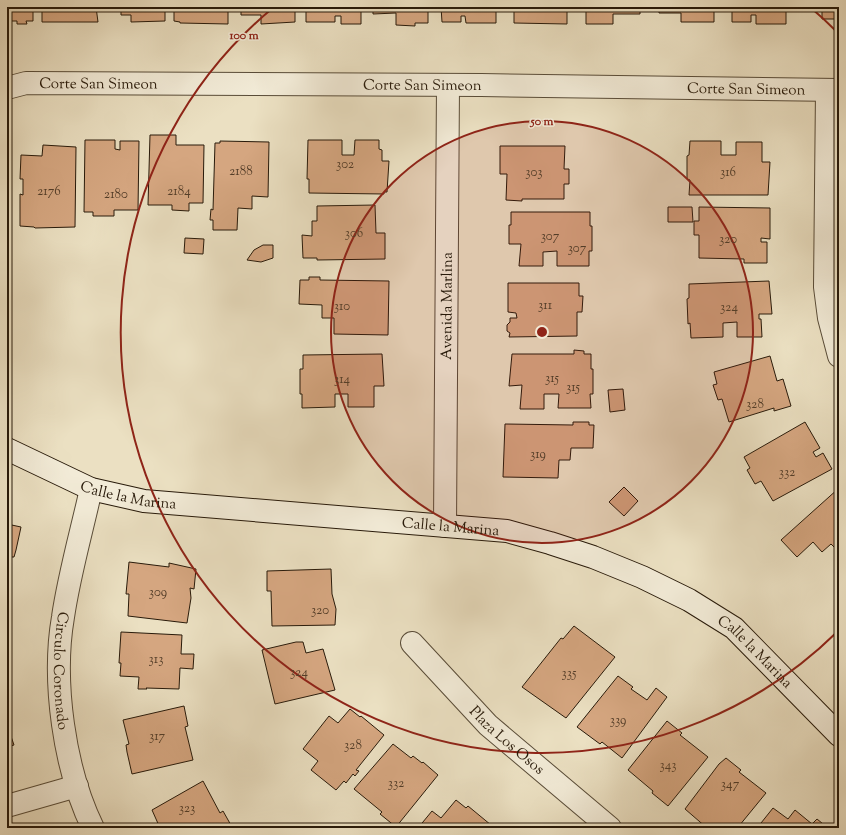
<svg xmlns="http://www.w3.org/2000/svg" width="846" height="835" font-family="'Sorts Mill Goudy',serif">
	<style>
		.building { fill: #d5a680; stroke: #281a0a }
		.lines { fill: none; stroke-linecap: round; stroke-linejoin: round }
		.street-casing { stroke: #594c38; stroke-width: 24 }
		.secondary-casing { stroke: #281a0a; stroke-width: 24 }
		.street { stroke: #f2ebd7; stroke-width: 22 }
		.secondary { stroke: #f2ebd7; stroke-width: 22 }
		.ring { fill: none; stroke: #8f2418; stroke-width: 2 }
		.labels { text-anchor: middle; stroke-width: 3; stroke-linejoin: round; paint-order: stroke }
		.number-label { font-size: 13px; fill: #533d28 }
		.street-label { font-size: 15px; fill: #281a0a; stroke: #f2ebd7 }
		.centre { fill: #8f2418; stroke: #f2ebd7; stroke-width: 2 }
		.ring-label { font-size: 12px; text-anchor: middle; font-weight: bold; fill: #8f2418; stroke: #f2ebd7; stroke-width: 3; stroke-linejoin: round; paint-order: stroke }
	</style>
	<rect width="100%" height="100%" fill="#ebe0c2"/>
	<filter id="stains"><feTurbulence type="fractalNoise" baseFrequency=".005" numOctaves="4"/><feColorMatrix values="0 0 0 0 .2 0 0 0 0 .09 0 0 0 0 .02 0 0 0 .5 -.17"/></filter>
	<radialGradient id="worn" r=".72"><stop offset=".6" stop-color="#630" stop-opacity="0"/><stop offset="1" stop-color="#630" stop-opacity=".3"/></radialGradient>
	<g class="building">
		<polygon points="7,7 33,7 33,21 26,21 27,24 17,24 17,21 7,21"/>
		<polygon points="42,7 96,7 98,22 42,22"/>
		<polygon points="111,7 165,7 165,21 131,22 131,15 121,15 121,11 111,11"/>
		<polygon points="174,7 228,7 228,24 180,23 180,22 174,21"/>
		<polygon points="241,7 295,7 295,22 261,24 261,15 241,15"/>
		<polygon points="306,7 361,7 361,24 341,24 341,16 335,16 335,22 306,22"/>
		<polygon points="373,7 428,7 428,23 415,23 415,26 396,25 396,13 373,14"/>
		<polygon points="441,7 496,7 496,23 466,23 465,16 461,16 461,22 442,22"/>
		<polygon points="514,7 567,7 567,24 514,23"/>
		<polygon points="586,7 640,7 640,14 613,14 613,24 586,24"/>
		<polygon points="659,7 714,7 714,22 681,22 681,13 659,13"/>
		<polygon points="732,7 786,7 786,24 756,24 756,15 751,15 751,22 732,22"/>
		<polygon points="801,7 839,7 839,19 822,19 822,11 801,11"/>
		<polygon points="150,135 176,135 176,145 204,145 203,203 189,203 189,211 172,210 172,205 148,205"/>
		<polygon points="85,140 115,140 115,149 120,150 120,141 139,141 138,210 114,210 114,216 93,216 93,212 84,212"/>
		<polygon points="308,140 342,140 342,155 354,155 355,140 379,140 379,149 382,150 382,161 389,161 387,192 384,192 384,194 309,193 309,179 307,179"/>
		<polygon points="220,141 269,142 268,197 252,196 252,209 238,208 237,230 213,230 213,220 210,220 211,209 213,210 215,143 220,143"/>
		<polygon points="690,141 721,141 721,155 736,155 736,142 762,142 762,162 770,162 768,195 689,195 690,180 687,179 687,156 689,155"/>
		<polygon points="43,145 76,147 75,227 35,228 34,227 20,226 20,194 23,195 23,179 20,179 21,155 42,156"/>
		<polygon points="500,146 565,146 564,169 569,169 569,184 564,184 564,199 522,199 522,201 506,200 507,174 500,174"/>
		<polygon points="375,205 376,233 385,233 385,259 317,260 317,258 303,258 302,235 312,236 312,221 317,221 317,206"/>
		<polygon points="668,207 692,207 693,222 668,222"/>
		<polygon points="699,207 770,208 770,239 761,238 761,242 767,242 767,263 744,263 744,259 699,258 699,235 694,235 694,221 699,221"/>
		<polygon points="511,212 590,212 590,226 592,226 592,251 589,251 589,266 557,266 557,251 543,252 543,266 519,266 521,244 509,244 509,225 511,225"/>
		<polygon points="185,238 204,239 203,254 184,253"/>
		<polygon points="263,245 273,245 273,258 261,262 247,260 254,250"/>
		<polygon points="309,277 320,277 320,280 389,281 388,335 334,334 334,318 322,318 322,305 299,304 300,280 309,280"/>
		<polygon points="769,281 772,314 759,314 759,319 761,319 762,337 737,337 737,322 723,323 723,337 691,338 690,323 688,324 687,299 689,298 689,284"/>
		<polygon points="508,283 579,283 579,296 583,296 582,312 577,312 577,336 509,337 510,333 507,331 507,325 510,322 510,318 517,318 516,313 508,312"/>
		<polygon points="574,350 584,351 584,354 591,354 591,369 593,369 593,394 590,394 591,408 558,408 559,394 544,394 544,409 520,409 522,385 509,386 512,354 574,354"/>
		<polygon points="382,354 384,386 374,386 374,407 348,407 348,394 335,394 335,407 302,408 302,394 300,394 300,369 303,369 303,355"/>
		<polygon points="770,356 777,381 783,379 791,406 774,411 774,408 729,422 722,399 718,400 713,385 717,384 714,372"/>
		<polygon points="623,389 625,410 610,412 608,390"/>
		<polygon points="573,422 589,422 589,425 594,425 593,448 571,448 570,460 559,460 558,478 503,477 505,424 573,425"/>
		<polygon points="805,422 820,448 813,452 816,457 823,453 832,469 773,501 761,481 755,484 747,470 750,468 744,457"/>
		<polygon points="624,487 638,501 624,516 609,502"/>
		<polygon points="839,488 839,552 831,544 822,552 813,542 797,557 781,540"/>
		<polygon points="7,524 21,527 16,550 14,557 11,557 7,579"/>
		<polygon points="129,562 169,567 169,563 196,569 194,589 190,588 191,598 187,623 128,616 129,594 126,594"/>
		<polygon points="331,569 332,594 336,609 335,625 272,626 271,591 267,591 267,571"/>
		<polygon points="574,626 615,657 566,718 522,687 561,638 563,639"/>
		<polygon points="121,632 182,635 181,654 194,654 193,669 180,668 179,689 146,688 147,689 138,689 139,677 120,676 121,663 119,663"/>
		<polygon points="296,642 303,642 306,653 323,649 335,690 275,704 262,650"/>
		<polygon points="618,676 633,687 631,689 647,700 656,688 667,697 622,758 602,742 600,744 577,727"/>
		<polygon points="184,706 188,726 185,727 193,760 132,774 127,752 126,745 129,744 123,720"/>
		<polygon points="350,709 360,717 361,716 384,735 356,770 359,771 355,776 353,774 346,783 344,781 336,790 311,770 318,761 303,749 329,716 338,723"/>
		<polygon points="667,721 682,733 680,735 708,757 668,806 652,793 653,791 647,786 628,770"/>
		<polygon points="7,725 14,745 7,747"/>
		<polygon points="393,744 411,758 413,756 422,763 423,762 438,775 396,827 380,814 382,812 354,789"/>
		<polygon points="726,758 741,770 739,772 766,793 739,826 740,828 714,828 711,825 707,828 685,809 719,764"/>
		<polygon points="203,781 220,813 223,811 232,827 160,828 152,810"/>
		<polygon points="456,800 466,808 468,806 491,825 489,828 418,828 432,811 441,818"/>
		<polygon points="773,808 788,819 795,810 812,824 817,819 828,828 757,828"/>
	</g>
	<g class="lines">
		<g class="street-casing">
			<g id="street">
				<path id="s1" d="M7 88 26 83 481 85 839 90"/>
				<polyline points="827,90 825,287 829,318 839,356"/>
				<path id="s2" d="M91 489C82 530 69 575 63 617 52 681 64 769 93 828"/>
				<path id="s3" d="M445 526 448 85"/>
				<path id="s4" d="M412 643 488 725 610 828"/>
				<polyline points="7,806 77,786"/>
			</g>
		</g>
		<g class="secondary-casing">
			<g id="secondary">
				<path id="s5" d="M7 449 91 489 144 501 507 531 550 543 593 557 642 577 689 600 734 628 839 735"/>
			</g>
		</g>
		<use href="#street" class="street"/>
		<use href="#secondary" class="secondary"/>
	</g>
	<circle cx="542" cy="332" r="211" fill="#8f2418" fill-opacity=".12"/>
	<g class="ring">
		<circle cx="542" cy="332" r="211"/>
		<path d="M837 632A421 421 0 1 1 274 7M810 7A421 421 0 0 1 837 32"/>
	</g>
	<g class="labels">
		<g class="number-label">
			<text x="345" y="168">302</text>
			<text x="241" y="175">2188</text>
			<text x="534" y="176">303</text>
			<text x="728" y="176">316</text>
			<text x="49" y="195">2176</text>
			<text x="179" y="195">2184</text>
			<text x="116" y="198">2180</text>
			<text x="354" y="237">306</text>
			<text x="550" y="240">307</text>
			<text x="728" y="243">320</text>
			<text x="577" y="252">307</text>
			<text x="545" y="309">311</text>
			<text x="342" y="310">310</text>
			<text x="729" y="311">324</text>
			<text x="552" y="382">315</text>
			<text x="342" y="383">314</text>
			<text x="573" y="391">315</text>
			<text x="755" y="408">328</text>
			<text x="538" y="458">319</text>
			<text x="787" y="476">332</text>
			<text x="158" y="596">309</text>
			<text x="320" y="614">320</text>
			<text x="156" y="663">313</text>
			<text x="299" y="676">324</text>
			<text x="569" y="677">335</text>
			<text x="618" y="724">339</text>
			<text x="157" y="740">317</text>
			<text x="353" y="749">328</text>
			<text x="668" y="769">343</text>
			<text x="396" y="787">332</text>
			<text x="730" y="788">347</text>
			<text x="187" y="812">323</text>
		</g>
		<g class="street-label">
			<text dy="5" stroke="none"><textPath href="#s1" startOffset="92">Corte San Simeon</textPath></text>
			<text dy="5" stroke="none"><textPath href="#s1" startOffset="416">Corte San Simeon</textPath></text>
			<text dy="5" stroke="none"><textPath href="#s1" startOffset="740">Corte San Simeon</textPath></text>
			<text dy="5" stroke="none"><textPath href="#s3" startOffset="220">Avenida Marlina</textPath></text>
			<text dy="5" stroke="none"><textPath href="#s5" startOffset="131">Calle la Marina</textPath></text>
			<text dy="5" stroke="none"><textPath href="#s5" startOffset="455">Calle la Marina</textPath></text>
			<text dy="5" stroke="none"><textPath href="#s5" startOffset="791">Calle la Marina</textPath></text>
			<text dy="5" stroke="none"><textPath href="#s2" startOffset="185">Circulo Coronado</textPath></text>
			<text dy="5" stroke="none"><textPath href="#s4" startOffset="136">Plaza Los Osos</textPath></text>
		</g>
	</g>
	<circle cx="542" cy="332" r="6" class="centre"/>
	<g class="ring-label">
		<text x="244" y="39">100 m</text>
		<text x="542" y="125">50 m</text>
	</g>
	<rect width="846" height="835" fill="none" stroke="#ebe0c2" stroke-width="24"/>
	<rect x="8" y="8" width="830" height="819" fill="none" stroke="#281a0a" stroke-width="2"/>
	<rect x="12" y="12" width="822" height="811" fill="none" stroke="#281a0a"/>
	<rect width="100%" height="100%" filter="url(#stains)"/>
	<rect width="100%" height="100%" fill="url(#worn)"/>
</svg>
